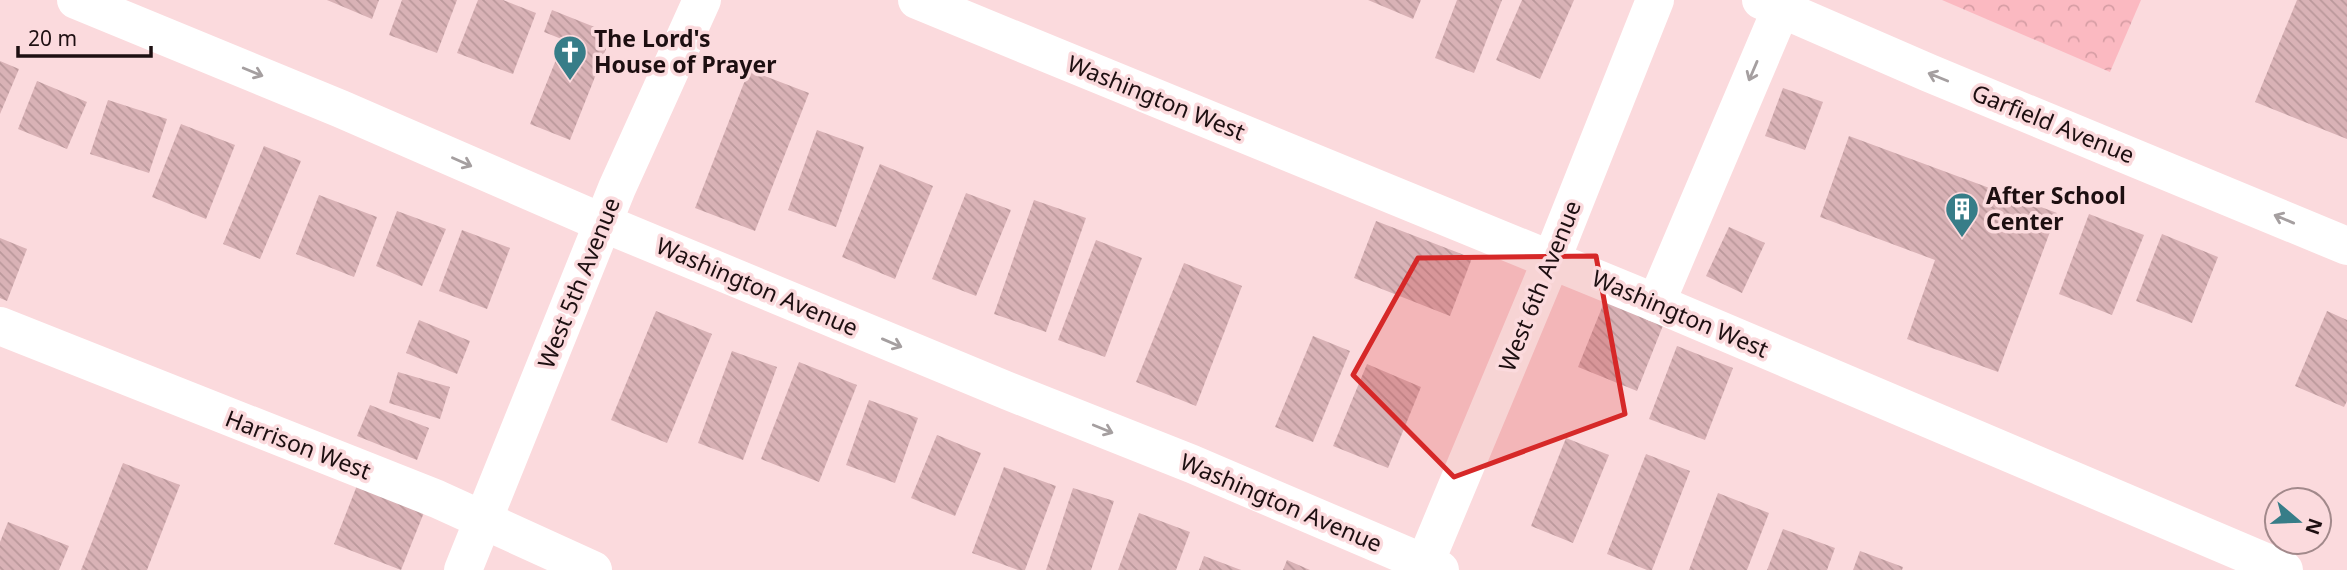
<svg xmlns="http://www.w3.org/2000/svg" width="2347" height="570" font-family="'Noto Sans',sans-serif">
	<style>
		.park { fill: url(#park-crowns) }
		.building { fill: url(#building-back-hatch) }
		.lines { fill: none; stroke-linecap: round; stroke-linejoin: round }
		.minor { stroke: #fff; stroke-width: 38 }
		.oneway { stroke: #a59fa0 }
		.marked { fill: #d62828; fill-opacity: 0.2; stroke: #d62828; stroke-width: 5; stroke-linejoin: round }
		.labels { text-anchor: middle; stroke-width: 7; stroke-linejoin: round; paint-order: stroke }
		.poi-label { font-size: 23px; font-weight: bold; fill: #1d0f11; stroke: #fbdadd; text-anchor: start }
		.street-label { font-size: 23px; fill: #1d0f11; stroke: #fbdadd }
	</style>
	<defs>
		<pattern id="park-crowns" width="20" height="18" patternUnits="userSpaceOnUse" patternTransform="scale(1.75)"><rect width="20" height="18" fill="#fbb9c1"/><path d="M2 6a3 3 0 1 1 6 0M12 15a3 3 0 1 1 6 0" fill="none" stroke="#d79ea5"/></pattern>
		<pattern id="building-back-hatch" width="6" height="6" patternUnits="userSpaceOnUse" patternTransform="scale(1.75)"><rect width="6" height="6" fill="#d9b2b6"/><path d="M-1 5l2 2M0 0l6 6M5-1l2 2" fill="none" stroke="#ba989b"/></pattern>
	</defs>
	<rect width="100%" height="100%" fill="#fbdadd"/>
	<polygon class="park" points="1942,0 2141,0 2110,72"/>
	<g class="building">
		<polygon points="327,0 379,0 372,19"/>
		<polygon points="402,0 457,0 437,53 389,35"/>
		<polygon points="478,0 503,0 536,13 513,74 457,53"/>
		<polygon points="1368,0 1421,0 1413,19"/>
		<polygon points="1457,0 1502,0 1474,73 1435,58"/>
		<polygon points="1522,0 1574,0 1540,79 1496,60"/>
		<polygon points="2297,0 2347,0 2347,139 2255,102"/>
		<polygon points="552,10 612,34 570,140 530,124 564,40 544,32"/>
		<polygon points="0,61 19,69 0,114"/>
		<polygon points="749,70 809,93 755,231 695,208"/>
		<polygon points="37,81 87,102 67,149 18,129"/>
		<polygon points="1783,88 1823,102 1805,150 1765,136"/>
		<polygon points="108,100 167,119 149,173 90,154"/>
		<polygon points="181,124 235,145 206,219 152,197"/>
		<polygon points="817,130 864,147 836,227 788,210"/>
		<polygon points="1849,136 2057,213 1998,372 1907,339 1935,260 1820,217"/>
		<polygon points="264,146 301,161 260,259 223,244"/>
		<polygon points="880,164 933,186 895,279 842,257"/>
		<polygon points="966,193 1011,210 976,296 932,279"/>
		<polygon points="319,195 377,217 354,277 296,254"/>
		<polygon points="1034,200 1086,218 1046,332 994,314"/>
		<polygon points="397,211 446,229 422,286 376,266"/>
		<polygon points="2089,214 2144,235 2112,315 2059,294"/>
		<polygon points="1376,221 1472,258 1450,316 1354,278"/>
		<polygon points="1729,227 1765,243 1742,293 1706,276"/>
		<polygon points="462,230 510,248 487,309 439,291"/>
		<polygon points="2162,234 2218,257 2192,323 2136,301"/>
		<polygon points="0,238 27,249 7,301 0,298"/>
		<polygon points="1096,240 1142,258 1105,357 1058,340"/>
		<polygon points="1184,263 1242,286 1196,406 1136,382"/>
		<polygon points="1605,300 1664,323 1637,391 1578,367"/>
		<polygon points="656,311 712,334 667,443 611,420"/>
		<polygon points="2327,311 2347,320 2347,401 2344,407 2295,386"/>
		<polygon points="419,320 470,341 457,374 406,353"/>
		<polygon points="1313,336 1350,351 1313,442 1275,427"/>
		<polygon points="1677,346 1733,368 1705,440 1649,419"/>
		<polygon points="732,351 777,367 743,460 698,443"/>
		<polygon points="799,362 857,385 819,482 761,459"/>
		<polygon points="1367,364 1421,387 1388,468 1333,446"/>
		<polygon points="398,372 450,387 440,419 389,403"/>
		<polygon points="869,400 918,418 895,483 846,465"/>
		<polygon points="370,405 429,428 417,460 357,436"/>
		<polygon points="937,435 981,453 955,516 911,498"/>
		<polygon points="1566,438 1609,455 1573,543 1531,526"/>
		<polygon points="1646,454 1690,471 1652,570 1647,570 1607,554"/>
		<polygon points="123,463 180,485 147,570 81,570"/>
		<polygon points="1004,467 1056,486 1025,570 1018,570 972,553"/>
		<polygon points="358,483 425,510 401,570 334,544"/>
		<polygon points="1073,488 1114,501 1091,570 1046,570"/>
		<polygon points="1718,493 1769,513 1747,570 1689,570"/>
		<polygon points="1139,513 1190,532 1176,570 1118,570"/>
		<polygon points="8,522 69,546 59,570 0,570 0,542"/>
		<polygon points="1783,529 1835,548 1827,570 1767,570"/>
		<polygon points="1860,551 1903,567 1902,570 1853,570"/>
		<polygon points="1204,556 1241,570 1199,570"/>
		<polygon points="1287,560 1310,570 1283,570"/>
	</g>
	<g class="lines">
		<g class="minor">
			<polyline points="76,0 341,109 603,223 1008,391 1192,464 1440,570"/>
			<polyline points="917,0 1656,303 2284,570"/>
			<polyline points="1761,0 1929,73 2347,246"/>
			<polyline points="1656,303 1781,9"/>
			<polyline points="0,326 437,499 593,570"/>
			<polyline points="463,570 617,188 702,0"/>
			<polyline points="1422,570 1551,261 1655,0"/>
		</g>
	</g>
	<defs><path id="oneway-shaft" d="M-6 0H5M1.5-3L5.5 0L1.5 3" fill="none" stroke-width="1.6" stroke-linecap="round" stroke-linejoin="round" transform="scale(1.75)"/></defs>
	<g class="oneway">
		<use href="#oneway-shaft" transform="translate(1753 71) rotate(113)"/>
		<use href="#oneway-shaft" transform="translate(253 72) rotate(22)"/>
		<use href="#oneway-shaft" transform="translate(1938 77) rotate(-158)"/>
		<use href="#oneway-shaft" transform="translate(462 162) rotate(24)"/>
		<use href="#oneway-shaft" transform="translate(2284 219) rotate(-157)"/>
		<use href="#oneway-shaft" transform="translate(892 343) rotate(23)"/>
		<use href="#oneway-shaft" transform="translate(1103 429) rotate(22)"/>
	</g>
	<path class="marked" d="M1596 256 1625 414 1454 477 1353 375 1418 258Z"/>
	<defs>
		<g id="church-pin" transform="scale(1.75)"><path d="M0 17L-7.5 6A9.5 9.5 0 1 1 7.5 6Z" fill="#377d88" stroke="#fbdadd"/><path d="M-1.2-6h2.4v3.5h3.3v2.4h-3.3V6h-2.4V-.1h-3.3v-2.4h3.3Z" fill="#fff"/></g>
		<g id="building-pin" transform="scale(1.75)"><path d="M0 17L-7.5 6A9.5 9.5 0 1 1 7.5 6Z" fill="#377d88" stroke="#fbdadd"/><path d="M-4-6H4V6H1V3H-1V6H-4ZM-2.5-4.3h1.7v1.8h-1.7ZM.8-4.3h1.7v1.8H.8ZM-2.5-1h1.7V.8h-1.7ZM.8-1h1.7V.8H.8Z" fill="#fff"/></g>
	</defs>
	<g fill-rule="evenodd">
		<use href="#church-pin" x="570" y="52"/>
		<use href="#building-pin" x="1962" y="209"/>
	</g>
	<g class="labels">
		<g class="poi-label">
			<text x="594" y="47">The Lord's<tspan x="594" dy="26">House of Prayer</tspan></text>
			<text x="1986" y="204">After School<tspan x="1986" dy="26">Center</tspan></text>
		</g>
		<g class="street-label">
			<text transform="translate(1156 98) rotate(22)" y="8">Washington West</text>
			<text transform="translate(2053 124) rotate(22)" y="8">Garfield Avenue</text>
			<text transform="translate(579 283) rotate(-68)" y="8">West 5th Avenue</text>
			<text transform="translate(1540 286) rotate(-68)" y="8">West 6th Avenue</text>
			<text transform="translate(757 287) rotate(23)" y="8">Washington Avenue</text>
			<text transform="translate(1680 314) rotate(23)" y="8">Washington West</text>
			<text transform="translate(298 445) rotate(21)" y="8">Harrison West</text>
			<text transform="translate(1281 503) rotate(23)" y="8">Washington Avenue</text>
		</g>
	</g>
	<g transform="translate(2298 521) rotate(109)"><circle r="33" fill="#fbdadd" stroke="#a2898b" stroke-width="2"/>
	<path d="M0-5L12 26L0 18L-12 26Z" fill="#377d88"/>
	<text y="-10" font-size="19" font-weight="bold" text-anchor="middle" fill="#1d0f11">N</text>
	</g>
	<path d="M18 46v10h133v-10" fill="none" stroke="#1d0f11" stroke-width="3.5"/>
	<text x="28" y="46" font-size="21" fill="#1d0f11" stroke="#fbdadd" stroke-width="5" paint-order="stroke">20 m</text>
</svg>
